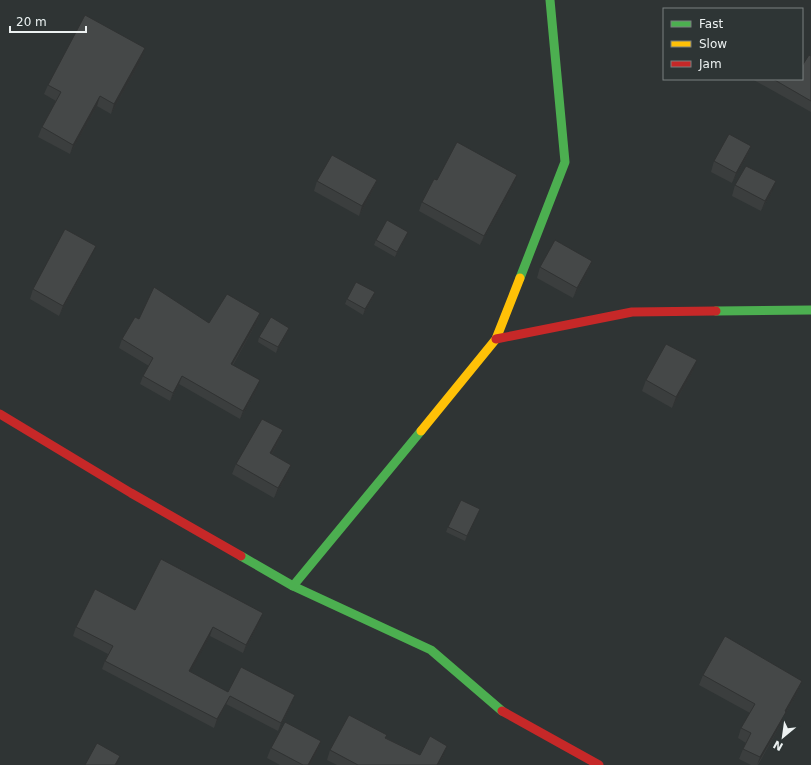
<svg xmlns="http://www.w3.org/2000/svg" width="811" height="765" font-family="'DejaVu Sans',sans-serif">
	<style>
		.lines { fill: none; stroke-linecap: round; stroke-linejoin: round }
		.fast { stroke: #4caf50; stroke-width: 9 }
		.slow { stroke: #ffc107; stroke-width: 9 }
		.jam { stroke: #c62828; stroke-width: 9 }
		.wall { fill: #3b3e3e }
		.shaded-wall { fill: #303232 }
		.building { fill: #454848; stroke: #303232 }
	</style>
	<rect width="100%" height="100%" fill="#2f3434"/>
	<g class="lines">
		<g class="fast">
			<polyline points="520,278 565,162 550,0"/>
			<polyline points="716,311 811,310"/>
			<polyline points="241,556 293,586 431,650 502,711"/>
			<polyline points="293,586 421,431"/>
		</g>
		<polyline class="slow" points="421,431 496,339 520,278"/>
		<g class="jam">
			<polyline points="496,339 632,312 716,311"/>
			<polyline points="0,414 131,493 241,556"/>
			<polyline points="502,711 599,765"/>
		</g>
	</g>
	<g class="wall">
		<polygon points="145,48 142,58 111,114 97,106 70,154 38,137 42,127 56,101 44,94 48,85"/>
		<polygon points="811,56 811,112 752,79 802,79"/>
		<polygon points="751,146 747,156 732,183 711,172 714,161"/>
		<polygon points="377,180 373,190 359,216 314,191 317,181"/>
		<polygon points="514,184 480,245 419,211 422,202"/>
		<polygon points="735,185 772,192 761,211 732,196"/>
		<polygon points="406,237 395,257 374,245 376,240"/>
		<polygon points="92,255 59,316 30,299 33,289"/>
		<polygon points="592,261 588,271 573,298 537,278 540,267"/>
		<polygon points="373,298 363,315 345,304 347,299"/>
		<polygon points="260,313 257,322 233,365 257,389 240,419 179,384 170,401 140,384 143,376 149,366 119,348 122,339 139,319 209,323"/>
		<polygon points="289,328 287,333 276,353 258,342 259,337"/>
		<polygon points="693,371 672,408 642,391 646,380"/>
		<polygon points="283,430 279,440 272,454 291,465 287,475 274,498 232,474 236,464"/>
		<polygon points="480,509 465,541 446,532 448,527"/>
		<polygon points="135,610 260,622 243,653 210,636 190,672 228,692 292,704 278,731 226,704 214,728 102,669 105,661 108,654 73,636 76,627"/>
		<polygon points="703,675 802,681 798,691 785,715 782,722 758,765 751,765 739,759 743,749 746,743 738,738 741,728 750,713 699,685"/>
		<polygon points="386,738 420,755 444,755 438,765 337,765 327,760 330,750"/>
		<polygon points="321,741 317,751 310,765 280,765 267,758 271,748"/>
	</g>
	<g class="shaded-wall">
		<polygon points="145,48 142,58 111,114 114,104"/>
		<polygon points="100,96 97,106 70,154 73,145"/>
		<polygon points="751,146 747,156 732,183 736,173"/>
		<polygon points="517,175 514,184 480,245 484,236"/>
		<polygon points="377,180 373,190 359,216 362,206"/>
		<polygon points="776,181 772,192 761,211 765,201"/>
		<polygon points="408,232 406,237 395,257 397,252"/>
		<polygon points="96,246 92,255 59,316 63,306"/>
		<polygon points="592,261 588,271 573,298 577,288"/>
		<polygon points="375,292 373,298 363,315 365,309"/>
		<polygon points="260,313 257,322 228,372 231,364"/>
		<polygon points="289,328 287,333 276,353 278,347"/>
		<polygon points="697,360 693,371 672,408 676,397"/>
		<polygon points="182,376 179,384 170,401 173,393"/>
		<polygon points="260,380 257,389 240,419 243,411"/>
		<polygon points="283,430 279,440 267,463 270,453"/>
		<polygon points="291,465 287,475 274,498 278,488"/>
		<polygon points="480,509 478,514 465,541 467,536"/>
		<polygon points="263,613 260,622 243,653 246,645"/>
		<polygon points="213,627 210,636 186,680 189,671"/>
		<polygon points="802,681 798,691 785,715 782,722 757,765 760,757 785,711"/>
		<polygon points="295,695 292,704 278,731 281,723"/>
		<polygon points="230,696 214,728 217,719"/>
		<polygon points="321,741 317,751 310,765 308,765"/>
		<polygon points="447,746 444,755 438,765 437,765"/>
		<polygon points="120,756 117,765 115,765"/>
	</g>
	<g class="building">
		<polygon points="85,15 145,48 114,104 100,96 73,145 42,127 61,92 48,85"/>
		<polygon points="809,55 811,56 811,101 773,79 802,79 802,66"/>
		<polygon points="729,134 751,146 736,173 714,161"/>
		<polygon points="457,142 517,175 484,236 422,202 434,179 437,180"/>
		<polygon points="332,155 377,180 362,206 317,181"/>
		<polygon points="746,166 776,181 765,201 735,185"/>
		<polygon points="387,220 408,232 397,252 376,240"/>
		<polygon points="65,229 96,246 63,306 33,289"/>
		<polygon points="555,240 592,261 577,288 540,267"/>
		<polygon points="356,282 375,292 365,309 347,299"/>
		<polygon points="154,287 209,323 227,294 260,313 231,364 260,380 243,411 182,376 173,393 143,376 153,358 122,339 135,317 139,319"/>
		<polygon points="271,317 289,328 278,347 259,337"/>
		<polygon points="666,344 697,360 676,397 646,380"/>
		<polygon points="262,419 283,430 270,453 291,465 278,488 236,464"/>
		<polygon points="461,500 480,509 467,536 448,527"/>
		<polygon points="161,559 263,613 246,645 213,627 189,671 228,692 241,667 295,695 281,723 230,696 217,719 105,661 113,646 76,627 95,589 135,610"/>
		<polygon points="725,636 802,681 785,711 786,712 760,757 743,749 751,733 741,728 755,704 703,675"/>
		<polygon points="349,715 387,735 385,738 420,755 430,736 447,746 437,765 358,765 330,750"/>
		<polygon points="285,722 321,741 308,765 303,765 271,748"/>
		<polygon points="97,743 120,756 115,765 85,765"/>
	</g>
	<rect x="663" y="8" width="140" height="72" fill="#2e3535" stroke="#7a8080"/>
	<rect x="671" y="21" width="20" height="6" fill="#4caf50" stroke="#7a8080"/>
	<text x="699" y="28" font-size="12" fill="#ecf1f1">Fast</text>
	<rect x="671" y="41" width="20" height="6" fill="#ffc107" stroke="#7a8080"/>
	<text x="699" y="48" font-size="12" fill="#ecf1f1">Slow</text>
	<rect x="671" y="61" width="20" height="6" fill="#c62828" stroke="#7a8080"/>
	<text x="699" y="68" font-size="12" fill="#ecf1f1">Jam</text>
	<g transform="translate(783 737) rotate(209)" stroke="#2e3535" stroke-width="3" paint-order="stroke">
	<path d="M0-3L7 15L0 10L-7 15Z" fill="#ecf1f1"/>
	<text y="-6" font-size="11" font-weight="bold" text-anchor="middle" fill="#ecf1f1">N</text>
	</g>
	<path d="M10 26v6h76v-6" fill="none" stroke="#ecf1f1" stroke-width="2"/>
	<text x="16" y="26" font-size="12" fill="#ecf1f1" stroke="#2e3535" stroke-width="3" paint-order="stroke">20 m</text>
</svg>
